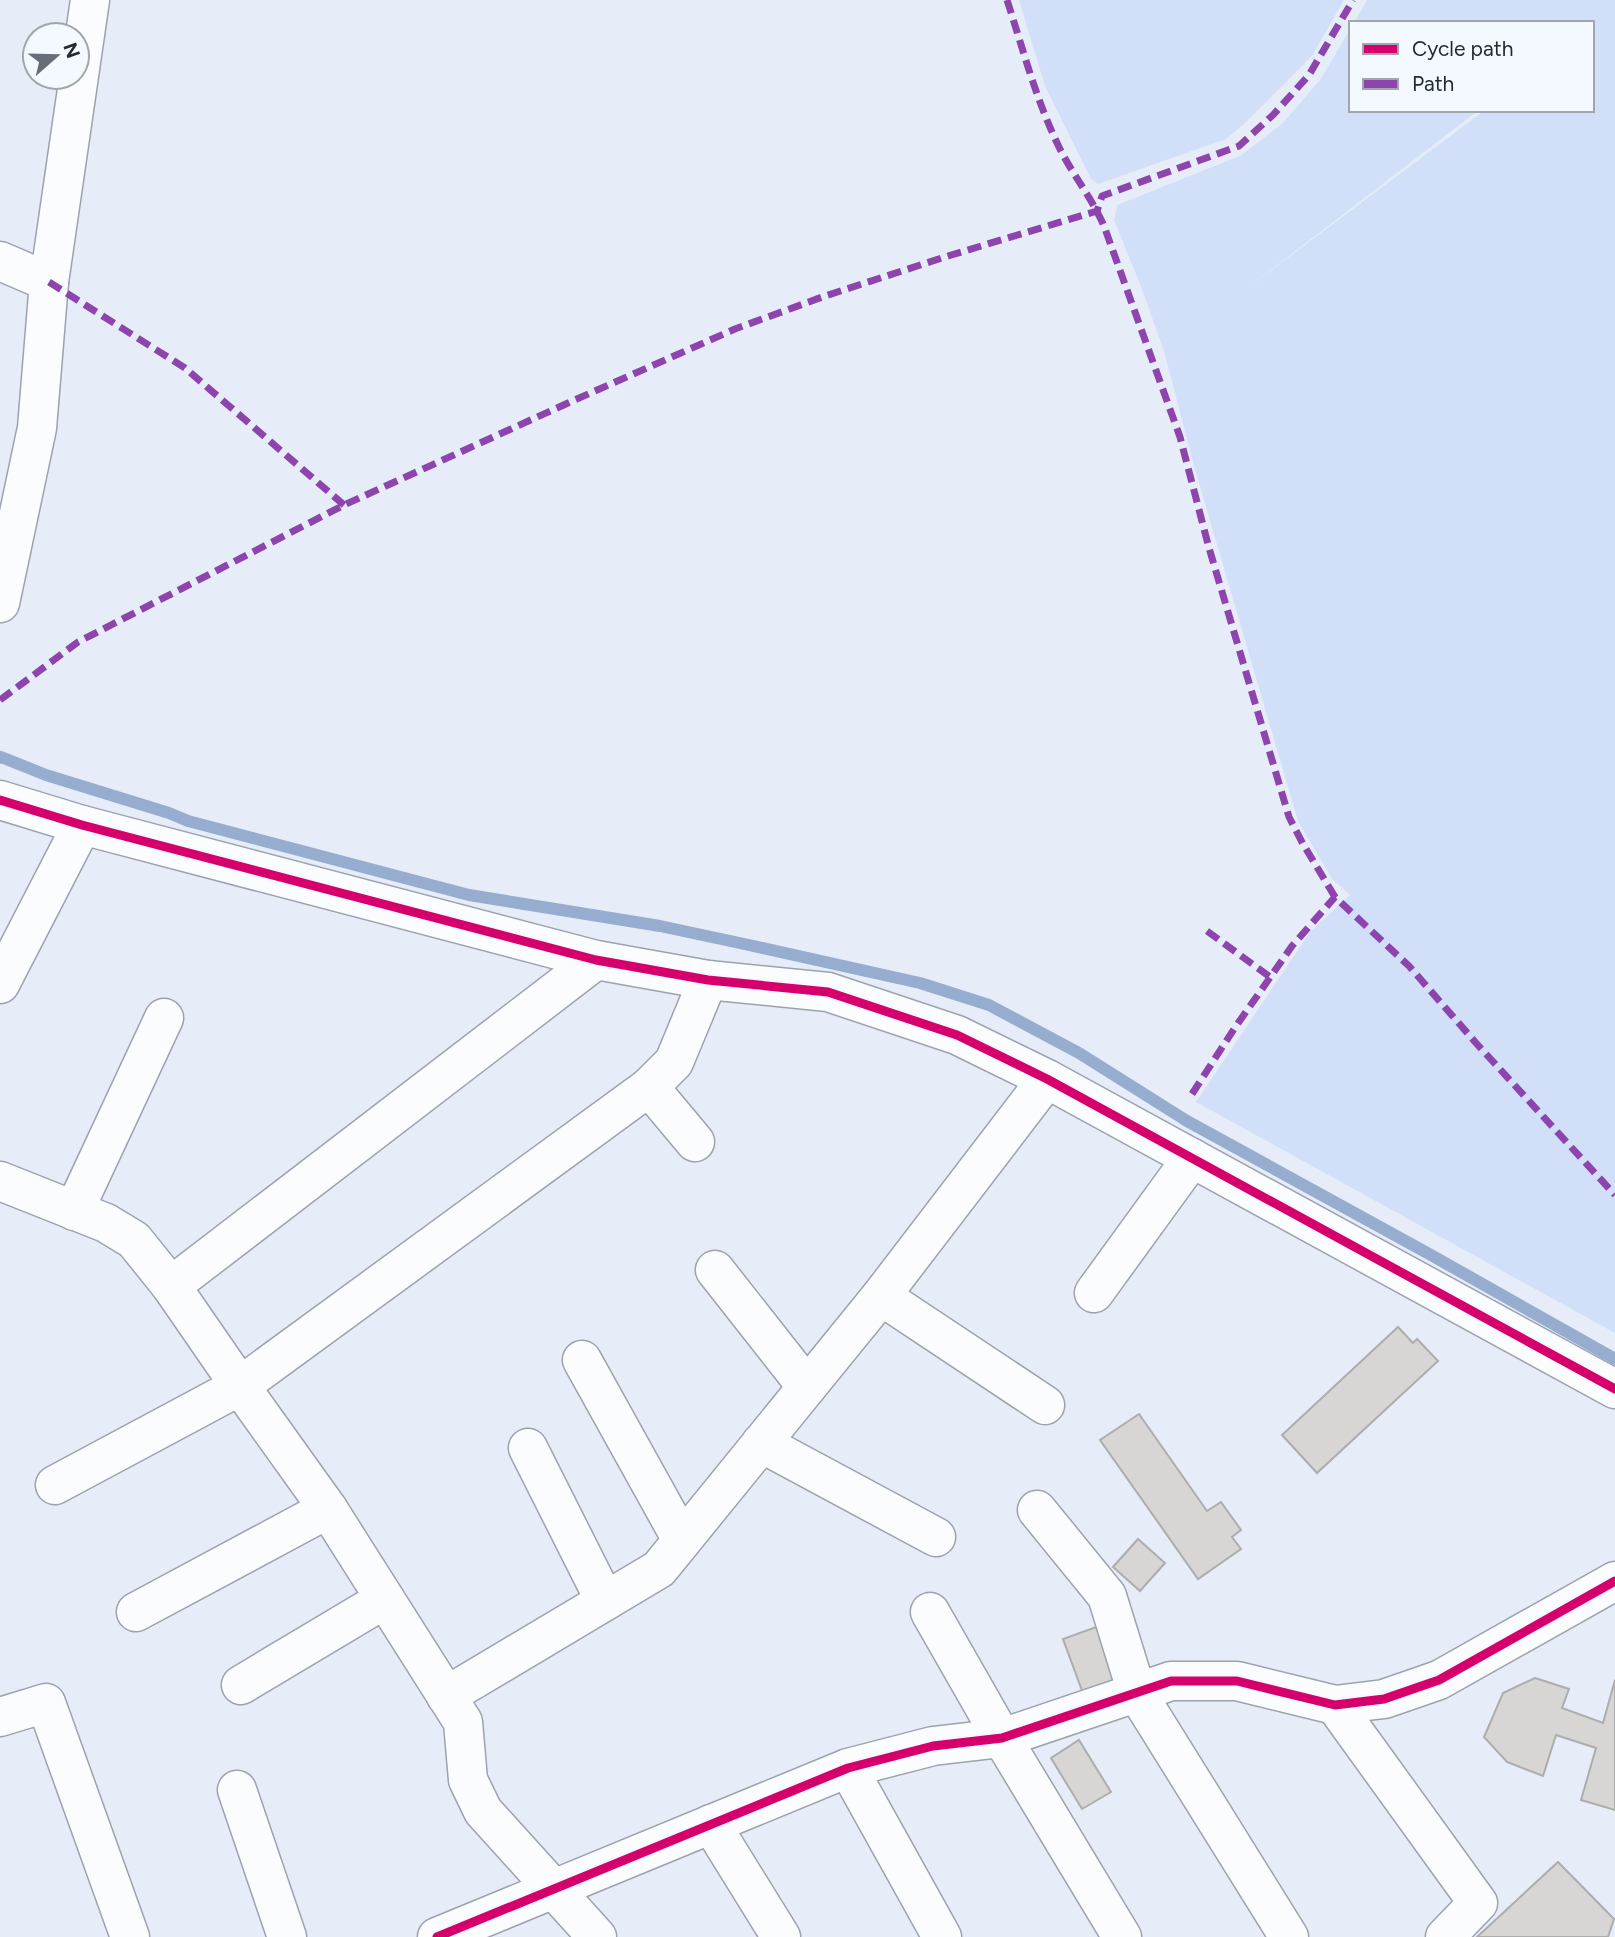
<svg xmlns="http://www.w3.org/2000/svg" width="1615" height="1937" font-family="Figtree,sans-serif">
	<style>
		.green { fill: #d1e0f8 }
		.lines { fill: none; stroke-linecap: round; stroke-linejoin: round }
		.stream { stroke: #97add0; stroke-width: 12 }
		.building { fill: #d7d6d5; stroke: #acadac; stroke-width: 2 }
		.minor-casing { stroke: #9ca3ad; stroke-width: 41 }
		.minor { stroke: #fbfcfe; stroke-width: 38 }
		.quiet { stroke: #8e44ad; stroke-width: 7; stroke-dasharray: 14 7; stroke-linecap: butt }
		.cycleway-casing { stroke: #f4f8ff; stroke-width: 13 }
		.cycleway { stroke: #d6006c; stroke-width: 9 }
	</style>
	<rect width="100%" height="100%" fill="#e6edf8"/>
	<g class="green">
		<polygon points="1019,0 1344,0 1312,56 1244,124 1226,139 1098,184 1091,179 1045,86"/>
		<polygon points="1367,0 1615,0 1615,1333 1196,1102 1310,932 1350,895 1332,879 1298,821 1194,466 1164,351 1140,284 1114,220 1117,205 1240,156 1283,123 1320,80 1351,28 1351,110 1479,110 1246,289 1485,110 1592,110 1592,23 1354,23"/>
	</g>
	<g class="lines">
		<polyline class="stream" points="0,758 1,757 46,775 169,813 188,821 469,895 660,926 749,945 920,983 989,1005 1079,1053 1187,1121 1431,1255 1615,1359"/>
	</g>
	<g class="building">
		<polygon points="1398,1327 1413,1343 1417,1339 1438,1361 1317,1473 1282,1435"/>
		<polygon points="1139,1414 1207,1511 1221,1502 1241,1530 1232,1537 1241,1549 1198,1579 1100,1440"/>
		<polygon points="1138,1539 1165,1563 1140,1591 1113,1567"/>
		<polygon points="1099,1626 1119,1684 1084,1696 1063,1639"/>
		<polygon points="1535,1678 1569,1689 1562,1708 1603,1723 1615,1680 1615,1810 1581,1800 1596,1748 1556,1735 1543,1776 1507,1762 1484,1737 1503,1693"/>
		<polygon points="1079,1740 1111,1792 1082,1809 1051,1758"/>
		<polygon points="1558,1862 1614,1919 1608,1937 1477,1937"/>
	</g>
	<g class="lines">
		<g class="minor-casing">
			<g id="minor">
				<polyline points="0,261 49,282"/>
				<polyline points="0,603 37,428 49,282 90,0"/>
				<polyline points="0,800 82,825 596,960 708,980 828,992 957,1035 1047,1079 1615,1389"/>
				<polyline points="0,984 82,825"/>
				<polyline points="649,1087 695,1142"/>
				<polyline points="0,1181 106,1223 134,1240 171,1286 240,1386 328,1509 463,1722 468,1780 483,1811 597,1937"/>
				<polyline points="74,1211 164,1018"/>
				<polyline points="715,1270 807,1387"/>
				<polyline points="171,1286 596,960"/>
				<polyline points="1094,1293 1192,1158"/>
				<polyline points="881,1296 1045,1405"/>
				<polyline points="582,1360 682,1540"/>
				<polyline points="761,1443 936,1537"/>
				<polyline points="528,1448 605,1601"/>
				<polyline points="55,1485 240,1386 649,1087 674,1062 708,980"/>
				<polyline points="1037,1510 1107,1596 1137,1693 1289,1937"/>
				<polyline points="136,1612 328,1509"/>
				<polyline points="930,1612 1002,1738 1122,1937"/>
				<polyline points="241,1685 385,1599"/>
				<polyline points="446,1696 659,1569 881,1296 1047,1079"/>
				<polyline points="1335,1705 1478,1903 1445,1937"/>
				<polyline points="0,1717 46,1703 130,1937"/>
				<polyline points="848,1768 942,1937"/>
				<polyline points="237,1790 287,1937"/>
				<polyline points="711,1824 781,1937"/>
				<polyline points="437,1937 848,1768 933,1746 1002,1738 1171,1681 1237,1681 1335,1705 1384,1699 1439,1680 1615,1581"/>
			</g>
		</g>
		<use href="#minor" class="minor"/>
		<g class="quiet">
			<path d="M1007 0C1023 49 1036 100 1059 147 1072 174 1092 198 1104 226L1180 437 1209 548 1289 817 1303 844 1335 897"/>
			<polyline points="49,282 185,368 344,505"/>
			<polyline points="0,700 78,642 344,505 568,403 735,329 825,296 948,256 1097,211 1102,196 1239,146 1273,115 1309,75 1353,0"/>
			<polyline points="1207,931 1270,977"/>
			<polyline points="1192,1094 1234,1029 1292,946 1335,897 1409,966 1476,1043 1615,1195"/>
		</g>
		<g class="cycleway-casing">
			<g id="cycleway">
				<polyline points="0,800 82,825 596,960 708,980 828,992 957,1035 1047,1079 1615,1389"/>
				<polyline points="437,1937 848,1768 933,1746 1002,1738 1171,1681 1237,1681 1335,1705 1384,1699 1439,1680 1615,1581"/>
			</g>
		</g>
		<use href="#cycleway" class="cycleway"/>
	</g>
	<rect x="1349" y="21" width="245" height="91" fill="#f4f8ff" stroke="#a0a6ae" stroke-width="2"/>
	<rect x="1363" y="44" width="35" height="10" fill="#d6006c" stroke="#a0a6ae" stroke-width="2"/>
	<text x="1412" y="56" font-size="21" fill="#222a35">Cycle path</text>
	<rect x="1363" y="79" width="35" height="10" fill="#8e44ad" stroke="#a0a6ae" stroke-width="2"/>
	<text x="1412" y="91" font-size="21" fill="#222a35">Path</text>
	<g transform="translate(56 56) rotate(70)"><circle r="33" fill="#f4f8ff" stroke="#a0a6ae" stroke-width="2"/>
	<path d="M0-5L12 26L0 18L-12 26Z" fill="#676e79"/>
	<text y="-10" font-size="19" font-weight="bold" text-anchor="middle" fill="#222a35">N</text>
	</g>
</svg>
